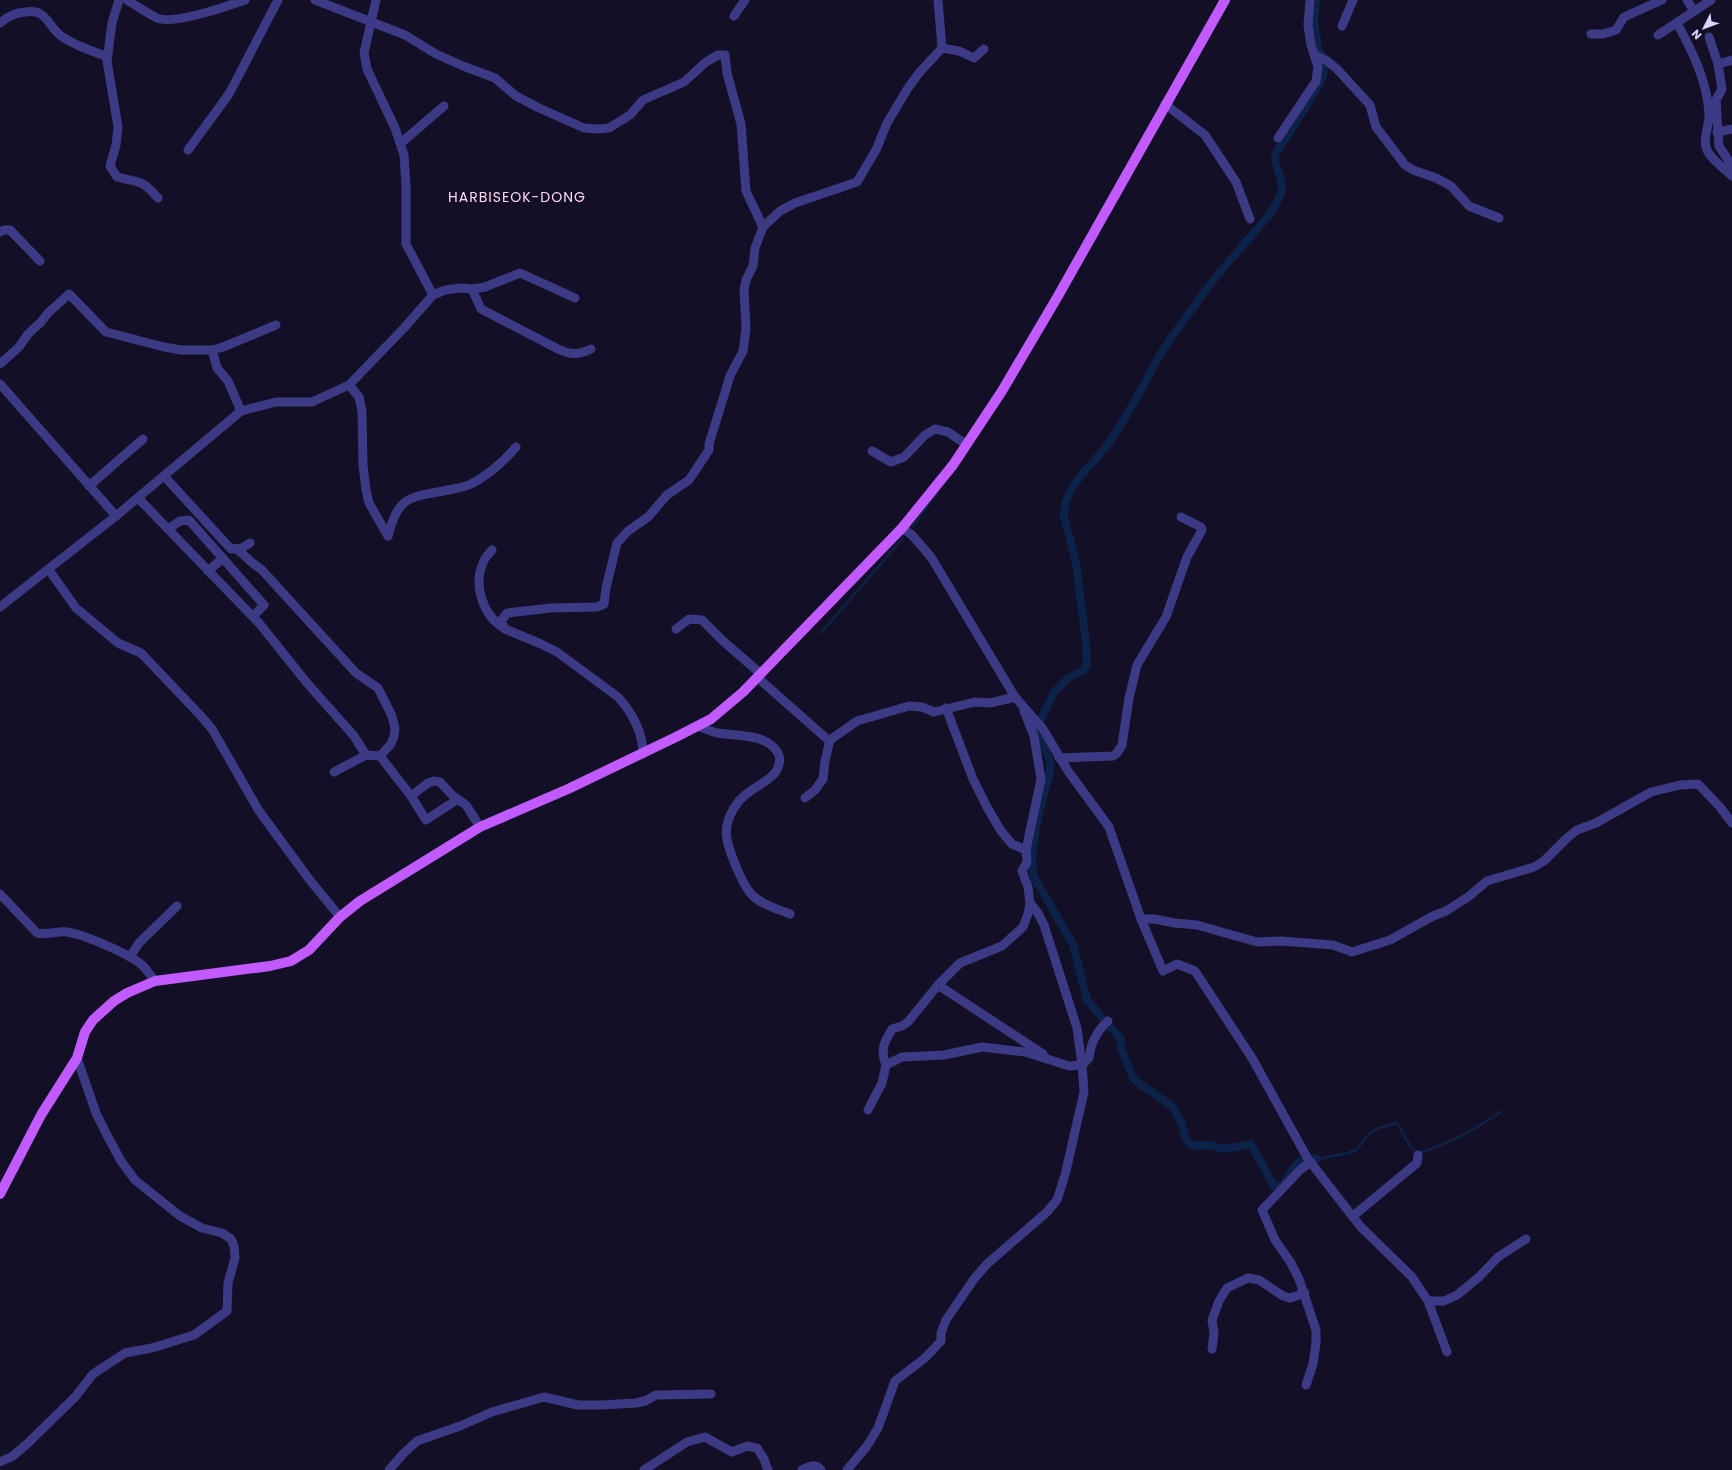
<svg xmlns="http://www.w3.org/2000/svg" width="1732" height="1470" font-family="Poppins,sans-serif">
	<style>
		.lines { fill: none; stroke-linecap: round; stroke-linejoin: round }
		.stream { stroke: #0c2248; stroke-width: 2.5 }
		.canal { stroke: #0c2248; stroke-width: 8 }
		.minor { stroke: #3d3a85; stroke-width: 9 }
		.major { stroke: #c25bff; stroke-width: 10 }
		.labels { text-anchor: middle; stroke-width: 3; stroke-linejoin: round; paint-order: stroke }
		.quarter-label { font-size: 14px; letter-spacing: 1px; fill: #ffd6f0; stroke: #130f26 }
	</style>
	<rect width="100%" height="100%" fill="#130f26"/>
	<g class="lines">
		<g class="stream">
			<polyline points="913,526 936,494"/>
			<polyline points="821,633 903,538"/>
			<polyline points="1030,883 1035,879"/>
			<path d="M1317 1159 1348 1153 1357 1149 1368 1135 1376 1129 1397 1123 1412 1149 1419 1153C1449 1144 1476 1129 1502 1111"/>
		</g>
		<path class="canal" d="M1316 0 1314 21 1318 50 1324 58V65L1323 76 1318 87 1275 155C1274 168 1286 182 1281 193 1273 214 1257 229 1244 244 1230 260 1217 275 1205 291 1190 312 1175 332 1161 353 1156 361 1152 369 1148 377 1136 399 1123 422 1109 443 1093 465 1063 486 1064 516L1076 563 1086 643 1087 663 1084 670 1068 678 1054 692 1037 728 1050 760V772C1043 797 1026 855 1035 879L1073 944 1087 1000 1121 1039V1048L1133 1078 1142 1086 1155 1094 1173 1107 1181 1122 1185 1137 1189 1143 1196 1146 1208 1145 1225 1149 1251 1144 1274 1186H1281C1292 1173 1295 1154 1317 1159"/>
		<g class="minor">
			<path d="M119 0 112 23 107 61 118 127 116 145 110 166 117 177C140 183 142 179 158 198"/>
			<path d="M127 0C137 6 147 13 157 18 173 25 228 6 245 0"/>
			<polyline points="315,0 405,35 436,54 463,66 495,78 516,96 539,108 584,128 598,129 609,128 630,115 643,100 684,82 706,62 718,55 725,55 727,73 741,124 746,191 763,227"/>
			<polyline points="376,0 364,53 367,69 395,128 404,155 406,185 406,244 433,295"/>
			<polyline points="1687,0 1694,11"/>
			<polyline points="734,16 745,0"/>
			<path d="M0 23C8 16 15 13 25 12 46 8 47 25 61 36 74 45 88 50 103 55H108"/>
			<path d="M1677 23C1692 51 1707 80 1709 113 1710 126 1701 140 1708 152 1713 161 1725 169 1732 176"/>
			<polyline points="1342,26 1353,0"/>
			<polyline points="1591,34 1603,34 1616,30 1624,17 1662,0"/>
			<polyline points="1658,35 1711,0"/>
			<polyline points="1709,37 1718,64 1722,89 1716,100 1719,146 1732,166"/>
			<polyline points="942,48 959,51 974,58 984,49"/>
			<polyline points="1315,55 1327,61 1337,69 1370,105 1376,127 1405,165 1413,170 1436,178 1451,186 1469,206 1499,218"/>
			<polyline points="1718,64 1732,60"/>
			<polyline points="1165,104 1205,135 1236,182 1250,219"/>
			<polyline points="1717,132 1732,129"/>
			<polyline points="1278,138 1316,81 1318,67 1311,45 1308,25 1310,0"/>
			<polyline points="401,143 444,106"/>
			<polyline points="188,150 229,94 278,0"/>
			<polyline points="0,232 4,230 10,230 40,261"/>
			<path d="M472 289 481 309 558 349C570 355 579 355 591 349"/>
			<polyline points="212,350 217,368 228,381 241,411"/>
			<polyline points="0,364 19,347 28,334 41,322 48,313 69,294 106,332 164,347 181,350 212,350 223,347 276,325"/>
			<polyline points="0,384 116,516 0,607"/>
			<polyline points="349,385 359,397 362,411 363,465 366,490 369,503 388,536"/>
			<polyline points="872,451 891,462 904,457 925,435 935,429 948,432 967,445"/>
			<polyline points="164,476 231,549 242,548 250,543"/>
			<polyline points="89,486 143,439"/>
			<polyline points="138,498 259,623 307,683 354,736 366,755"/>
			<polyline points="116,516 241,411 276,402 312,402 349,385 404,328 433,295 445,290 461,288 472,289 485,287 520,273 575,298"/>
			<polyline points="902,528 912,535 931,557 1015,697 1043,729 1068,771 1109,827 1141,919 1163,971 1177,964 1195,971 1252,1058 1308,1159 1360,1226 1412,1277 1428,1301 1447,1352"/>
			<polyline points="168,529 180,521 189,520 264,605 253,616"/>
			<path d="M388 536C399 491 414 498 453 489 459 488 465 487 471 484 487 476 504 461 516 447"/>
			<path d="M236 549C246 555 251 564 261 569L356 673 378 688 392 716 395 728 394 736 391 744 380 756"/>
			<path d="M492 550C489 554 484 558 483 563 473 585 483 616 504 628"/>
			<polyline points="49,570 76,608 118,643 141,653 200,715 212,729 259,811 309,879 340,917"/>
			<polyline points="208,571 223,558"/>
			<polyline points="676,629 689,619 702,620 723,641 761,674"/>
			<polyline points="757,677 827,739 830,740"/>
			<polyline points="946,708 973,779 987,807 1001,831 1012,844 1026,850"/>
			<path d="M697 726C703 728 710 731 717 733 737 736 766 733 778 753 782 760 778 770 773 775 763 785 749 789 739 801 719 826 726 842 737 869 741 877 745 888 752 895 762 905 778 909 790 914"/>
			<path d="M643 754C643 733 632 712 618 697L557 652 541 644 505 629 501 621 507 613 551 608 597 607 604 604 606 588 617 543 628 531 648 517 667 495 689 480 709 450V444L730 376 743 351 746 328 744 290 746 280 753 266 755 248 763 227 780 211 795 203 857 182 876 150 887 123 908 88 919 73 942 48 938 0"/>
			<polyline points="1059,758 1113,756 1117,753 1122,745 1129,698 1137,665 1166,617 1187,557 1202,530 1201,527 1181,517"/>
			<polyline points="334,772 366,755 380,756 411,796 426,820 458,799"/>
			<polyline points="411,796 428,783 434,781 440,782 453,796 466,805 480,827"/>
			<polyline points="805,798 815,790 823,779 825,761 830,740 857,721 909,706 922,707 934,712 975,702 990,703 1015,697"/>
			<path d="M0 894 37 933C47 935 57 931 67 932 83 934 132 955 143 966 147 970 151 976 155 981"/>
			<polyline points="1141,919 1154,919 1175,923 1197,925 1257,942 1281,941 1333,945 1352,952 1390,940 1433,916 1446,911 1468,897 1487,881 1534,867 1544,861 1567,838 1577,830 1596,823 1651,792 1680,785 1698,784 1720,807 1732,823"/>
			<polyline points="130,957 139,943 177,906"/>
			<polyline points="938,985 1043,1054"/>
			<path d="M886 1065C880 1049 884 1043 892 1029L902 1026 908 1022 938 985 960 963 1002 946 1023 927 1028 914 1030 903 1028 887 1022 871 1027 862 1026 850 1041 779 1034 736 1024 711"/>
			<path d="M868 1110 882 1083 886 1065 902 1057 944 1055 982 1047 1025 1052 1069 1066 1082 1065 1089 1058C1091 1043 1096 1032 1108 1021"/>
			<polyline points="1353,1216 1417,1163 1418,1155"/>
			<polyline points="1428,1301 1444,1301 1457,1295 1479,1277 1498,1257 1526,1239"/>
			<polyline points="1212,1349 1214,1333 1212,1320 1219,1301 1227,1288 1248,1278 1259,1280 1283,1296 1290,1298 1305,1293"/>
			<polyline points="1306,1385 1313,1364 1316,1343 1316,1330 1299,1279 1291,1263 1275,1240 1262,1210 1301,1169 1311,1162"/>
			<polyline points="0,1462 13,1456 28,1443 75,1397 93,1374 125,1353 152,1348 194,1335 227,1311 228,1283 235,1258 234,1246 231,1239 222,1233 202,1228 180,1216 135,1180 121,1161 108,1137 96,1113 77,1058"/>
			<polyline points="389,1470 403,1454 417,1441 460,1426 492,1412 544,1397 578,1405 601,1405 636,1403 645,1401 656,1395 711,1394"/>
			<polyline points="644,1470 687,1442 705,1437 732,1452 747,1446 757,1448 764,1459 768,1470"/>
			<path d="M802 1470C809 1466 816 1463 821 1470"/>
			<polyline points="847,1470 867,1446 878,1428 895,1381 925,1358 941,1341 941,1333 946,1320 974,1279 987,1264 1047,1212 1057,1200 1065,1175 1084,1092 1082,1065 1077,1028 1044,925 1038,913 1030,903"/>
		</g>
		<polyline class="major" points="0,1194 41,1115 77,1058 85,1032 93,1020 114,1001 127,993 155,981 270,966 291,961 309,950 340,917 360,901 480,827 568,789 676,737 711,719 743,692 902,528 953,465 1002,391 1058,296 1225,0"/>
	</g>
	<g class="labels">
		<g class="quarter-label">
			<text x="517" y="202">HARBISEOK-DONG</text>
		</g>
	</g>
	<g transform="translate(1704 28) rotate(228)" stroke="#130f26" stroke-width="3" paint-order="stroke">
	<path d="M0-3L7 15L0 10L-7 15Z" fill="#d9d4ff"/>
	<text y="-6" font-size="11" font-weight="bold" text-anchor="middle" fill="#d9d4ff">N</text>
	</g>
</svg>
